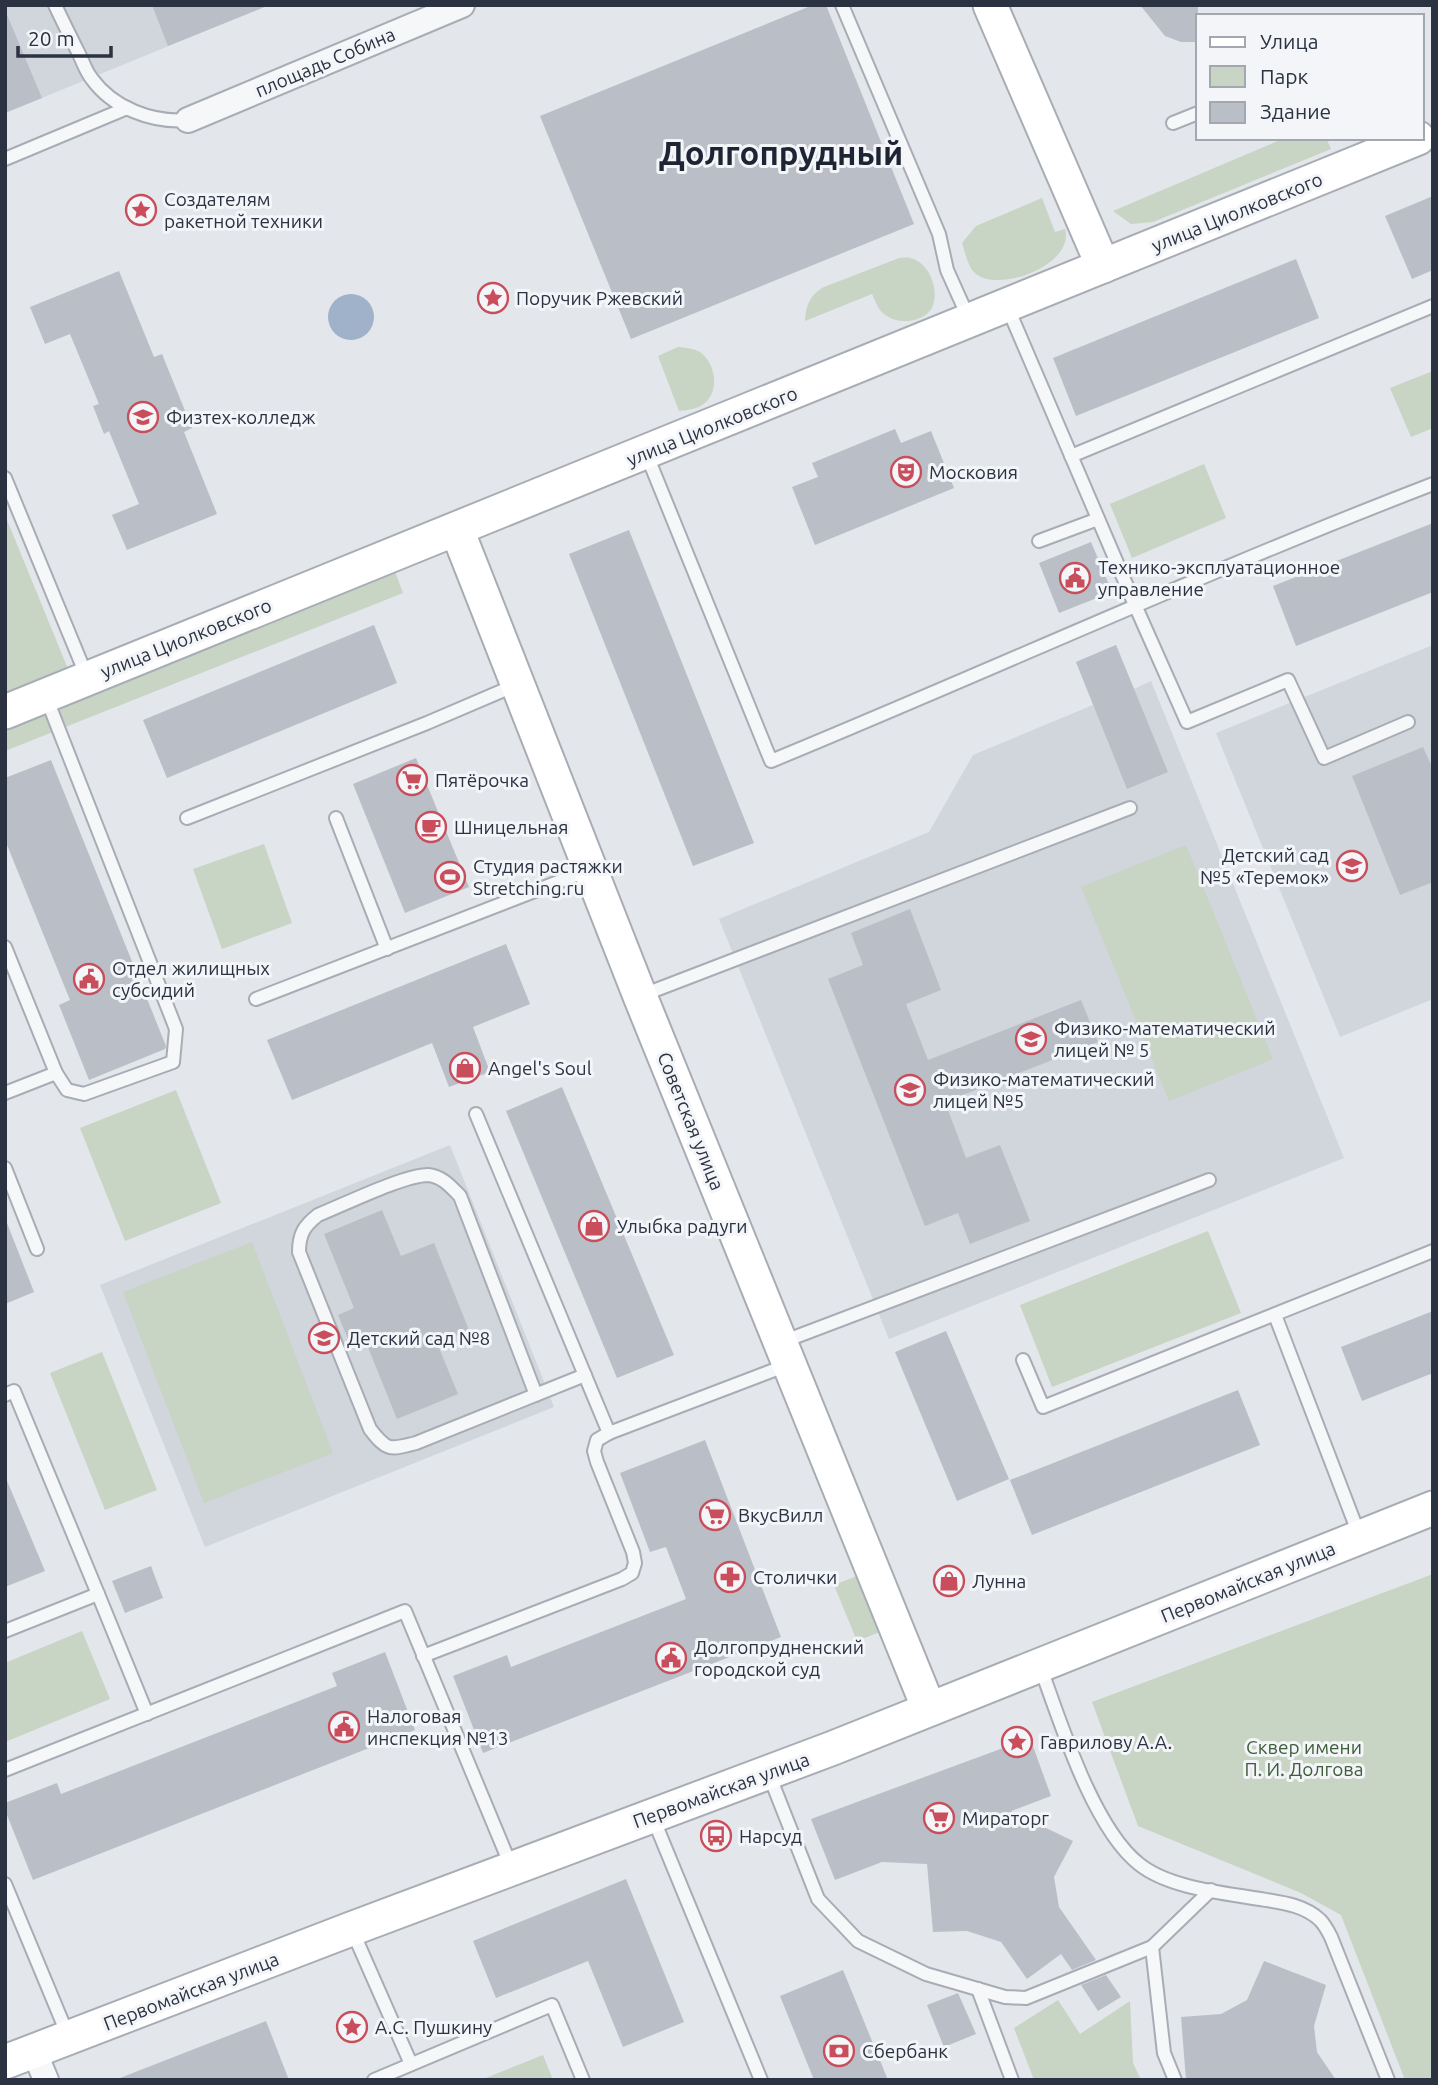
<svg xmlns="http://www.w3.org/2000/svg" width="1438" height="2085" font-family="Ubuntu,sans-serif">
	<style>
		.built { fill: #d1d5dc }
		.green { fill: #c8d4c4 }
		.water { fill: #a0b2c9 }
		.building { fill: #babfc7 }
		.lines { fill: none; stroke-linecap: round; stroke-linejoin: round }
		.lane-casing { stroke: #a8adb5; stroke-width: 16 }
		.street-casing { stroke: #a8adb5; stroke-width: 28 }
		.secondary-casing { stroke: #a8adb5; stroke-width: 37 }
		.lane { stroke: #f6f7f9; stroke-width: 12 }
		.street { stroke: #f6f7f9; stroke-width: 24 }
		.secondary { stroke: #fff; stroke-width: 33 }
		.labels { text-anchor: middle; stroke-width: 6; stroke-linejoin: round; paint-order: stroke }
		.street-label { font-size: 19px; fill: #2b3342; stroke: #f3f5f8 }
		.poi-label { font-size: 19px; fill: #2b3342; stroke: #f3f5f8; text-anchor: start }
		.park-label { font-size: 19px; fill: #3e5d39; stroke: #f3f5f8 }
		.town-label { font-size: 33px; font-weight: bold; fill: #1d2433; stroke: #f3f5f8 }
	</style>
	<rect width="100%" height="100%" fill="#e3e6eb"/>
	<g class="built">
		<polygon points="5,5 269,5 5,113"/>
		<polygon points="1116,645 1134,689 1151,681 1344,1158 889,1339 719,919 929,832 973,755 1093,705 1076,662"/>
		<polygon points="1433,645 1433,999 1340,1037 1216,733"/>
		<polygon points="450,1145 554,1407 205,1547 100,1285"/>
	</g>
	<g class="green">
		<polygon points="1285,138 1326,138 1331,149 1153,222 1131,224 1113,211"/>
		<path d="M1042 198 1055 232 1065 229C1075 265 998 294 975 273 968 267 965 252 962 243L976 226Z"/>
		<path d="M899 258C903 258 907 257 910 258 930 262 940 292 932 308 924 322 899 325 887 316 878 311 876 302 872 294L805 321C806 305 810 295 824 287Z"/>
		<path d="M678 347C686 348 693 348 700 352 715 363 720 389 706 402 699 409 688 410 679 411L658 356Z"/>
		<polygon points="1433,371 1433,428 1411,437 1390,388"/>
		<polygon points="1204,464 1226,518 1132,558 1110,504"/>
		<polygon points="5,515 68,669 5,694"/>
		<polygon points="394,569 403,593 5,751 5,727"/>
		<polygon points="264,844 292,923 222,949 193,869"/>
		<polygon points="1186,845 1273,1059 1169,1101 1081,887"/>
		<polygon points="176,1090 221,1203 125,1241 80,1128"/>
		<polygon points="1208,1231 1241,1313 1052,1387 1020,1305"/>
		<polygon points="252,1242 333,1453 204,1503 123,1292"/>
		<polygon points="102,1352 157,1490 105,1510 50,1373"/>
		<polygon points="862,1574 885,1630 857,1641 834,1585"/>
		<polygon points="1433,1574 1433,2080 1405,2080 1341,1915 1301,1893 1138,1826 1092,1702"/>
		<polygon points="82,1631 110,1699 5,1742 5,1663"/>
		<polygon points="1058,2000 1080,2034 1130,2001 1133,2063 1141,2080 1034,2080 1014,2028"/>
		<polygon points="543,2055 553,2080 481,2080"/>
	</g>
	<circle class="water" cx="351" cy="317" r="23"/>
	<g class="building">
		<polygon points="152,5 266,5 267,6 168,46"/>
		<polygon points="813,5 826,5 914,224 631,339 540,116"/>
		<polygon points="1140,5 1198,5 1198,42 1181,42 1165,36"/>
		<polygon points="5,10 42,98 5,113"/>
		<polygon points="1433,196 1433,270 1412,279 1385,216"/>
		<polygon points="1296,259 1319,318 1076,416 1053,358"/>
		<polygon points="119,271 154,357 162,354 192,428 184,432 217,514 127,550 112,515 139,504 109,431 104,434 93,406 99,404 70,334 45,344 30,307"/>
		<polygon points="895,429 901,443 931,431 954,488 815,545 792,487 818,477 812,463"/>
		<polygon points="1433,523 1433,592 1296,646 1273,586"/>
		<polygon points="629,530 754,843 693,866 569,554"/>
		<polygon points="1091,542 1112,592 1059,613 1039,563"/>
		<polygon points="374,625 397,683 167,778 143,720"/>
		<polygon points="1116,645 1168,772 1127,789 1076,662"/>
		<polygon points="1423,747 1433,769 1433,882 1400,895 1352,776"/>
		<polygon points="416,758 469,887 405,913 353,784"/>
		<polygon points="51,760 166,1046 165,1049 89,1080 59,1005 70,1000 5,840 5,778"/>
		<polygon points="910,909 941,990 906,1004 928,1060 1081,1000 1098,1042 945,1102 966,1158 1000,1145 1030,1221 970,1244 958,1213 925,1226 828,979 863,965 851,933"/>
		<polygon points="506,944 530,1004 473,1027 490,1072 449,1087 432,1043 292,1100 267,1040"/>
		<polygon points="562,1087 674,1355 617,1378 506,1111"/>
		<polygon points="382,1210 401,1256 434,1243 469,1330 437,1343 458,1394 397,1419 365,1340 351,1346 338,1315 354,1308 324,1234"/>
		<polygon points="7,1223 34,1292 5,1304 5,1224"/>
		<polygon points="1433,1311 1433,1373 1362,1401 1341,1347"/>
		<polygon points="946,1331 1009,1479 957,1501 895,1352"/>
		<polygon points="1238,1390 1260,1445 1032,1535 1010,1480"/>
		<polygon points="705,1440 781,1637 483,1753 453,1676 507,1655 511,1667 686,1599 666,1547 650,1552 620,1473"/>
		<polygon points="5,1476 45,1571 5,1587"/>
		<polygon points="151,1566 163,1598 125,1613 112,1581"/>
		<polygon points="385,1652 415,1730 33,1880 5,1810 5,1803 57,1783 61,1794 337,1686 332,1673"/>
		<polygon points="1030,1738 1051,1796 1011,1811 1073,1841 1054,1877 1059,1907 1096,1960 1072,1970 1061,1954 1027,1979 1001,1942 967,1931 933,1932 927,1864 882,1862 835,1880 811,1819"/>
		<polygon points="626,1879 684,2022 623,2047 588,1961 496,1998 473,1941"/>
		<polygon points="1264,1961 1326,1985 1314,2026 1317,2052 1336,2080 1186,2080 1181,2017 1221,2014 1247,2000"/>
		<polygon points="843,1970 888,2080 814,2080 780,1996"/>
		<polygon points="1106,1975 1121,1997 1098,2011 1081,1985"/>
		<polygon points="958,1993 976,2034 944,2047 927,2005"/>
		<polygon points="266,2021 289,2080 120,2080 120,2078"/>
	</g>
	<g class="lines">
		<g class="lane-casing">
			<g id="lane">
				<path d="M55 5C63 22 71 38 79 54 83 62 86 72 92 79 113 108 152 123 188 120"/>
				<polyline points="842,5 939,234 947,270 969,319"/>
				<polyline points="1173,123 1198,113"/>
				<polyline points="5,159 127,108"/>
				<polyline points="1007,306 1135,605 1187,722 1288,680 1324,758 1408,722"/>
				<path d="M646 453 771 761C992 670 1209 570 1433 484"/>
				<polyline points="1071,456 1433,306"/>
				<polyline points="5,478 87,677"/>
				<polyline points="1039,541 1098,519"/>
				<polyline points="187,818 427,723 516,685"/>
				<polyline points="336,818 387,949"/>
				<polyline points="5,947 56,1073"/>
				<polyline points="640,996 1130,808"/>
				<polyline points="256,999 589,870"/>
				<polyline points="5,1093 56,1073 67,1090 84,1094 173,1062 176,1029 46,697"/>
				<polyline points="476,1114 609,1433"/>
				<polyline points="5,1168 37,1249"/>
				<polyline points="1275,1315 1360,1537"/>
				<polyline points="782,1342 1209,1180"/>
				<polyline points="1023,1360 1043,1407 1433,1251"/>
				<polyline points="5,1395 14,1391 98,1594 5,1631"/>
				<path d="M536 1395 460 1196C451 1187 442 1176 428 1175 404 1175 343 1205 318 1215 304 1226 299 1234 299 1252L370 1429C387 1451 389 1450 416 1443L585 1375"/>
				<polyline points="98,1594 147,1714"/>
				<polyline points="423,1656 622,1579 632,1573 635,1563 633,1552 597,1462 594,1451 597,1440 609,1433 790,1364"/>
				<path d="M1040 1666C1060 1721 1093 1828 1139 1864 1170 1889 1227 1893 1266 1900 1285 1903 1305 1906 1320 1920 1325 1925 1328 1931 1331 1937L1388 2080"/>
				<polyline points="5,1770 405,1611 511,1866"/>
				<polyline points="768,1772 818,1899 858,1941 926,1974 1005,1997 1026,1998 1152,1947 1211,1890"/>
				<polyline points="653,1818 761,2080"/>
				<polyline points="5,1884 69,2038"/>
				<polyline points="352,1930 411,2064"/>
				<polyline points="1152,1947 1164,2053 1175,2080"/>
				<polyline points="978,1989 1012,2080"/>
				<polyline points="374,2080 552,2005 583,2080"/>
			</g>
		</g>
		<g class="street-casing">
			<g id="street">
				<polyline points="188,120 462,5"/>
				<polyline points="34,2051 46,2080"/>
			</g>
		</g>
		<g class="secondary-casing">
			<g id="secondary">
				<polyline points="990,5 1103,266"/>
				<polyline points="457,530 640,996 929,1709"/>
				<polyline points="5,712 1418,138"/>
				<polyline points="5,2062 351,1929 833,1748 1433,1508"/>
			</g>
		</g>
		<use href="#lane" class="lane"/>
		<use href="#street" class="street"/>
		<use href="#secondary" class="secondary"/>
	</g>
	<defs>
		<g id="sight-ring" transform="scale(1.575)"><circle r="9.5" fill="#f3f5f8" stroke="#c94e5b" stroke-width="1.5"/><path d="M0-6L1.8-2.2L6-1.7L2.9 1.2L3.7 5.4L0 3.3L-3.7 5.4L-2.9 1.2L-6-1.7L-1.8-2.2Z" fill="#c94e5b"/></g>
		<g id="university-ring" transform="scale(1.575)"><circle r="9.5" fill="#f3f5f8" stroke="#c94e5b" stroke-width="1.5"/><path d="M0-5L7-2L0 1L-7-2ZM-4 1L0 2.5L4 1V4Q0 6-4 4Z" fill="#c94e5b"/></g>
		<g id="theatre-ring" transform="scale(1.575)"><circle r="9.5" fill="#f3f5f8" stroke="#c94e5b" stroke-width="1.5"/><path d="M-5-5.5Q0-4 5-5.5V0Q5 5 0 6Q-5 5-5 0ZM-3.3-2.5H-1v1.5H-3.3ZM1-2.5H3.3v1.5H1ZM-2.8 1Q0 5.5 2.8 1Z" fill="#c94e5b"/></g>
		<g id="civic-ring" transform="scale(1.575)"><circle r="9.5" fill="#f3f5f8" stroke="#c94e5b" stroke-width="1.5"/><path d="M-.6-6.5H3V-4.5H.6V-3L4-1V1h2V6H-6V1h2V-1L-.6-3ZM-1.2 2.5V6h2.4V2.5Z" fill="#c94e5b"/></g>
		<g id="supermarket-ring" transform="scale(1.575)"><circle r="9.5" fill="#f3f5f8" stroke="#c94e5b" stroke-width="1.5"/><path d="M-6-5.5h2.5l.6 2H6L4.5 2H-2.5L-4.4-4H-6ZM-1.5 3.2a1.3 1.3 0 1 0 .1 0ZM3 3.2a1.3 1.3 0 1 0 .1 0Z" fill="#c94e5b"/></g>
		<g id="cafe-ring" transform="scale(1.575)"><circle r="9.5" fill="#f3f5f8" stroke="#c94e5b" stroke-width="1.5"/><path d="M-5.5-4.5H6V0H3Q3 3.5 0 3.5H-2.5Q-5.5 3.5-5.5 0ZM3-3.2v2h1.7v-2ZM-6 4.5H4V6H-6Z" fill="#c94e5b"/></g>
		<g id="school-ring" transform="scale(1.575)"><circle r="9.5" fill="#f3f5f8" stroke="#c94e5b" stroke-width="1.5"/><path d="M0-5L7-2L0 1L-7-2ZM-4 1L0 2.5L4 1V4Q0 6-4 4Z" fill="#c94e5b"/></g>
		<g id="stadium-ring" transform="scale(1.575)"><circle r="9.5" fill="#f3f5f8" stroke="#c94e5b" stroke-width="1.5"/><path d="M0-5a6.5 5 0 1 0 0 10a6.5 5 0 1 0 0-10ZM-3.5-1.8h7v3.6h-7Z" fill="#c94e5b"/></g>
		<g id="shop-ring" transform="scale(1.575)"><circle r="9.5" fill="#f3f5f8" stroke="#c94e5b" stroke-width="1.5"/><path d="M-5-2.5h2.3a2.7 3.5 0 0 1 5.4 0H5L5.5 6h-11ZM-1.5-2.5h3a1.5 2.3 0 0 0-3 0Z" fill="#c94e5b"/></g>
		<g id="pharmacy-ring" transform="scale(1.575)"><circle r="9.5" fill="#f3f5f8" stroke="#c94e5b" stroke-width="1.5"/><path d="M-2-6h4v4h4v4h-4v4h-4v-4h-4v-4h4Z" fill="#c94e5b"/></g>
		<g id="bus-ring" transform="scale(1.575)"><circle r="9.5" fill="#f3f5f8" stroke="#c94e5b" stroke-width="1.5"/><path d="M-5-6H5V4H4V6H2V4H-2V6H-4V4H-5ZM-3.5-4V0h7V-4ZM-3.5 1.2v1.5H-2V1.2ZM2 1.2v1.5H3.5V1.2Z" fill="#c94e5b"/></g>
		<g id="bank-ring" transform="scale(1.575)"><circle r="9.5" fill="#f3f5f8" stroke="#c94e5b" stroke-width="1.5"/><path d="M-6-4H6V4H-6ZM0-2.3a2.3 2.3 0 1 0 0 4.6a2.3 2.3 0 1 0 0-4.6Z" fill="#c94e5b"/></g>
	</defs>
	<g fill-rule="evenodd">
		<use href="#sight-ring" x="141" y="210"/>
		<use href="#sight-ring" x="493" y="298"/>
		<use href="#university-ring" x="143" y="417"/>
		<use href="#theatre-ring" x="906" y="472"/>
		<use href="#civic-ring" x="1075" y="578"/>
		<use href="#supermarket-ring" x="412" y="780"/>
		<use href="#cafe-ring" x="431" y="827"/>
		<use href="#school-ring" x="1352" y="866"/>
		<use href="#stadium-ring" x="450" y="877"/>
		<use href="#civic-ring" x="89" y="979"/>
		<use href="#school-ring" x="1031" y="1039"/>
		<use href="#shop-ring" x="465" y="1068"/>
		<use href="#school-ring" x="910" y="1090"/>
		<use href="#shop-ring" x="594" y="1226"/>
		<use href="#school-ring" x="324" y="1338"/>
		<use href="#supermarket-ring" x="715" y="1515"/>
		<use href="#pharmacy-ring" x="730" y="1577"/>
		<use href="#shop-ring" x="949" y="1581"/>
		<use href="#civic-ring" x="671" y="1658"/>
		<use href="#civic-ring" x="344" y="1727"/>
		<use href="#sight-ring" x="1017" y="1742"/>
		<use href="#supermarket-ring" x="939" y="1818"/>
		<use href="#bus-ring" x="716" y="1836"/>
		<use href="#sight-ring" x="352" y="2027"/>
		<use href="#bank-ring" x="839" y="2051"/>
	</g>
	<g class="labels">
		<g class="street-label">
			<text transform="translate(325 62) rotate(-23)" y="7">площадь Собина</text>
			<text transform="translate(1237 212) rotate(-22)" y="7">улица Циолковского</text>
			<text transform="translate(712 426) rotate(-22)" y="7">улица Циолковского</text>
			<text transform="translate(186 638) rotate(-22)" y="7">улица Циолковского</text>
			<text transform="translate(691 1121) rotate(68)" y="7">Советская улица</text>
			<text transform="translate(1248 1582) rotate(-22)" y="7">Первомайская улица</text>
			<text transform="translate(721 1790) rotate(-20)" y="7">Первомайская улица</text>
			<text transform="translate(191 1991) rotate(-21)" y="7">Первомайская улица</text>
		</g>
		<g class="poi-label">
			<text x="164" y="206">Создателям<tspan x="164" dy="22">ракетной техники</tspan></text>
			<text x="516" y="305">Поручик Ржевский</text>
			<text x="166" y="424">Физтех-колледж</text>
			<text x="929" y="479">Московия</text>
			<text x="1098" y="574">Технико-эксплуатационное<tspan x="1098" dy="22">управление</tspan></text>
			<text x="435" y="787">Пятёрочка</text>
			<text x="454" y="834">Шницельная</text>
			<text x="1329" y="862" text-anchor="end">Детский сад<tspan x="1329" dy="22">№5 «Теремок»</tspan></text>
			<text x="473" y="873">Студия растяжки<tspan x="473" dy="22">Stretching.ru</tspan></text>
			<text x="112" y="975">Отдел жилищных<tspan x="112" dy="22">субсидий</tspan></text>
			<text x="1054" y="1035">Физико-математический<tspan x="1054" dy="22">лицей № 5</tspan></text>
			<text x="488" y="1075">Angel's Soul</text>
			<text x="933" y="1086">Физико-математический<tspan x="933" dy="22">лицей №5</tspan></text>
			<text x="617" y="1233">Улыбка радуги</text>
			<text x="347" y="1345">Детский сад №8</text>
			<text x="738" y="1522">ВкусВилл</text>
			<text x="753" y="1584">Столички</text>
			<text x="972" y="1588">Лунна</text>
			<text x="694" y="1654">Долгопрудненский<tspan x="694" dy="22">городской суд</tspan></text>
			<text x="367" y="1723">Налоговая<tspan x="367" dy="22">инспекция №13</tspan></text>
			<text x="1040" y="1749">Гаврилову А.А.</text>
			<text x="962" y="1825">Мираторг</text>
			<text x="739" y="1843">Нарсуд</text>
			<text x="375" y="2034">А.С. Пушкину</text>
			<text x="862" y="2058">Сбербанк</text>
		</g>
		<g class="park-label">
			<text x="1304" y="1754">Сквер имени<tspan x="1304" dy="22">П. И. Долгова</tspan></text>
		</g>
		<g class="town-label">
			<text x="781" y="165">Долгопрудный</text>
		</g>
	</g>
	<rect width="1438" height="2085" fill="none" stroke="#2b3342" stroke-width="14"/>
	<rect x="1196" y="14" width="228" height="126" fill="#f3f5f8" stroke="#a3a7af" stroke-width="2"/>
	<rect x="1210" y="37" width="35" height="10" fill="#ffffff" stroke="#a3a7af" stroke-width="2"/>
	<text x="1260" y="49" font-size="21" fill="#2b3342">Улица</text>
	<rect x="1210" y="66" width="35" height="21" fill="#c8d4c4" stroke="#a3a7af" stroke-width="2"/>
	<text x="1260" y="84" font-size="21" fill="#2b3342">Парк</text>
	<rect x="1210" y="102" width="35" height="21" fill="#babfc7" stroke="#a3a7af" stroke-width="2"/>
	<text x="1260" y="119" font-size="21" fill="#2b3342">Здание</text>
	<path d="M18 46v10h93v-10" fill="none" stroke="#2b3342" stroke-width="3.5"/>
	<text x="28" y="46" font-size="21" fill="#2b3342" stroke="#f3f5f8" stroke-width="5" paint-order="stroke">20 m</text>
</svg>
